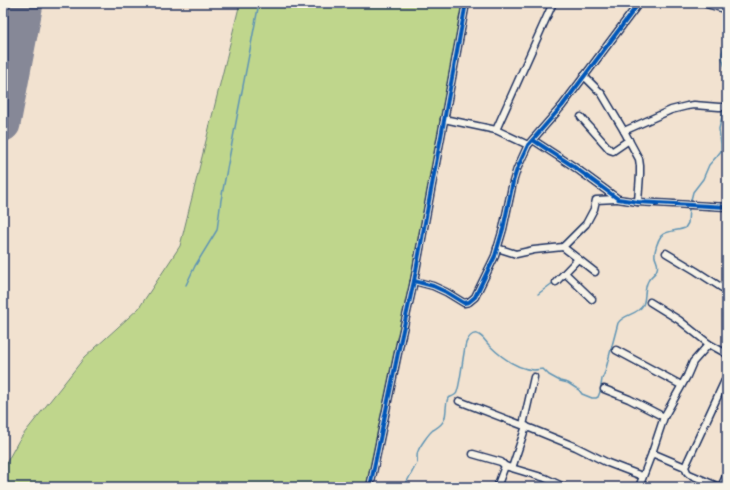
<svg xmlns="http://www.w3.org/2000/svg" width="730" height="490" font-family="Sriracha,sans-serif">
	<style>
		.green { fill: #bfd68c; stroke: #6d8275 }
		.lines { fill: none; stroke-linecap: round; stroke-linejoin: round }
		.stream { stroke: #5f94b4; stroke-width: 1.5 }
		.runway { stroke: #868897; stroke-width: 35 }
		.minor-casing { stroke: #1b2f5e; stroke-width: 9 }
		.tertiary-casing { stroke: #1b2f5e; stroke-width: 10 }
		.minor { stroke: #f7f3e8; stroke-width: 6 }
		.tertiary { stroke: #f7f3e8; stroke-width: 7 }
		.cycleway-casing { stroke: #f7f3e8; stroke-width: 6 }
		.cycleway { stroke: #0057b8; stroke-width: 4 }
	</style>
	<rect width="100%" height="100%" fill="#f2e2d0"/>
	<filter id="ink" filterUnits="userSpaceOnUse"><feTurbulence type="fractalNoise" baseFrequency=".025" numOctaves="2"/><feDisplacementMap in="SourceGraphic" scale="8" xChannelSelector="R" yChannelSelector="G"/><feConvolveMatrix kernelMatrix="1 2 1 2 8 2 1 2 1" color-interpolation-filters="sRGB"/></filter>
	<g filter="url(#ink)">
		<polygon class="green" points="240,3 463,3 409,288 367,487 3,487 3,469 19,440 84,358 139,308 180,246"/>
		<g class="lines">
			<g class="stream">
				<path d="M727 41C718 57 723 58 727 74"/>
				<polyline points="690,204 693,192 703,179 709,165 717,156 721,151 721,144 719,129 724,108"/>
				<polyline points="186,285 195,266 217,230 221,200 259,3"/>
				<polyline points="538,294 554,282"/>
				<path d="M404 487 417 463C418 459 416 455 418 451 420 446 429 433 433 430 438 427 441 426 444 420 447 413 445 405 448 398 451 397 454 396 456 394 460 390 463 352 466 343 468 338 472 333 477 334 483 336 485 341 489 345 501 357 516 369 534 370 537 370 540 369 543 369L549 375 560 381 568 383 579 390 582 394 592 398H596L598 397 600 392 602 379 605 372 609 357 618 323C623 314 638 315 643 305 646 298 644 288 648 281 650 276 656 274 657 269 659 264 656 261 655 257 654 251 658 240 661 236 667 230 678 231 685 228L688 223 689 208"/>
			</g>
			<polyline class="runway" points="3,124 26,3"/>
			<g class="minor-casing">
				<g id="minor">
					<polyline points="466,3 414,281 433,286 446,292 464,303 469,302 475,297 495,256 503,229 513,182 517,169 528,145 562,106 639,3"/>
					<polyline points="584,76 602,94 624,131 639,159 640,166 640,174 638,202"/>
					<polyline points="581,117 610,150 613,151 629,140"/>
					<polyline points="444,119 496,130 528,145"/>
					<polyline points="496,130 553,3"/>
					<polyline points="624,131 671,110 687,106 694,105 719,107 727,107"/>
					<polyline points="533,140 573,166 618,199 638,202 727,207"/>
					<polyline points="563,247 595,272"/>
					<polyline points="497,248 516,254 534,250 563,247 586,224 594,209 596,200 616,199"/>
					<polyline points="666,253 696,271 727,291"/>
					<polyline points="565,273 592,299"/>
					<polyline points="556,282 578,259"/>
					<polyline points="650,302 679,320 709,344 727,354"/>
					<polyline points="616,350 681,385"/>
					<polyline points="604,389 629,399 664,417"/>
					<polyline points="459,401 532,429 576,447 608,463 642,476"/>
					<polyline points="523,425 534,377"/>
					<polyline points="652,453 685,467"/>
					<polyline points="473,454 501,462 505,466"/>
					<polyline points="512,468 526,426"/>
					<polyline points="370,487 399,348 414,281"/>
					<polyline points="497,487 505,466 545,478 564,487"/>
					<polyline points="639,487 652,453 664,417 687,376 693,362 709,344"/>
					<polyline points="719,487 689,474 687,472 685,467 727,376"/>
					<polyline points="721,487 727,474"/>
				</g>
			</g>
			<g class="tertiary-casing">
				<polyline id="tertiary" points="708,4 727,9"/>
			</g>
			<use href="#minor" class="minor"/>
			<use href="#tertiary" class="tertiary"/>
			<g class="cycleway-casing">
				<g id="cycleway">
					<polyline points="466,3 414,281 433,286 446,292 464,303 469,302 475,297 495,256 503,229 513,182 517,169 528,145 562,106 639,3"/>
					<polyline points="533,140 573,166 618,199 638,202 727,207"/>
					<polyline points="370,487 399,348 414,281"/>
				</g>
			</g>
			<use href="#cycleway" class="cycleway"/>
		</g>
	</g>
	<rect width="730" height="490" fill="none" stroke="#f7f3e8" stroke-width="16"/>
	<rect x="8" y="8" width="714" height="474" fill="none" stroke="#1b2f5e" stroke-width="1.5" filter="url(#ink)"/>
</svg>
